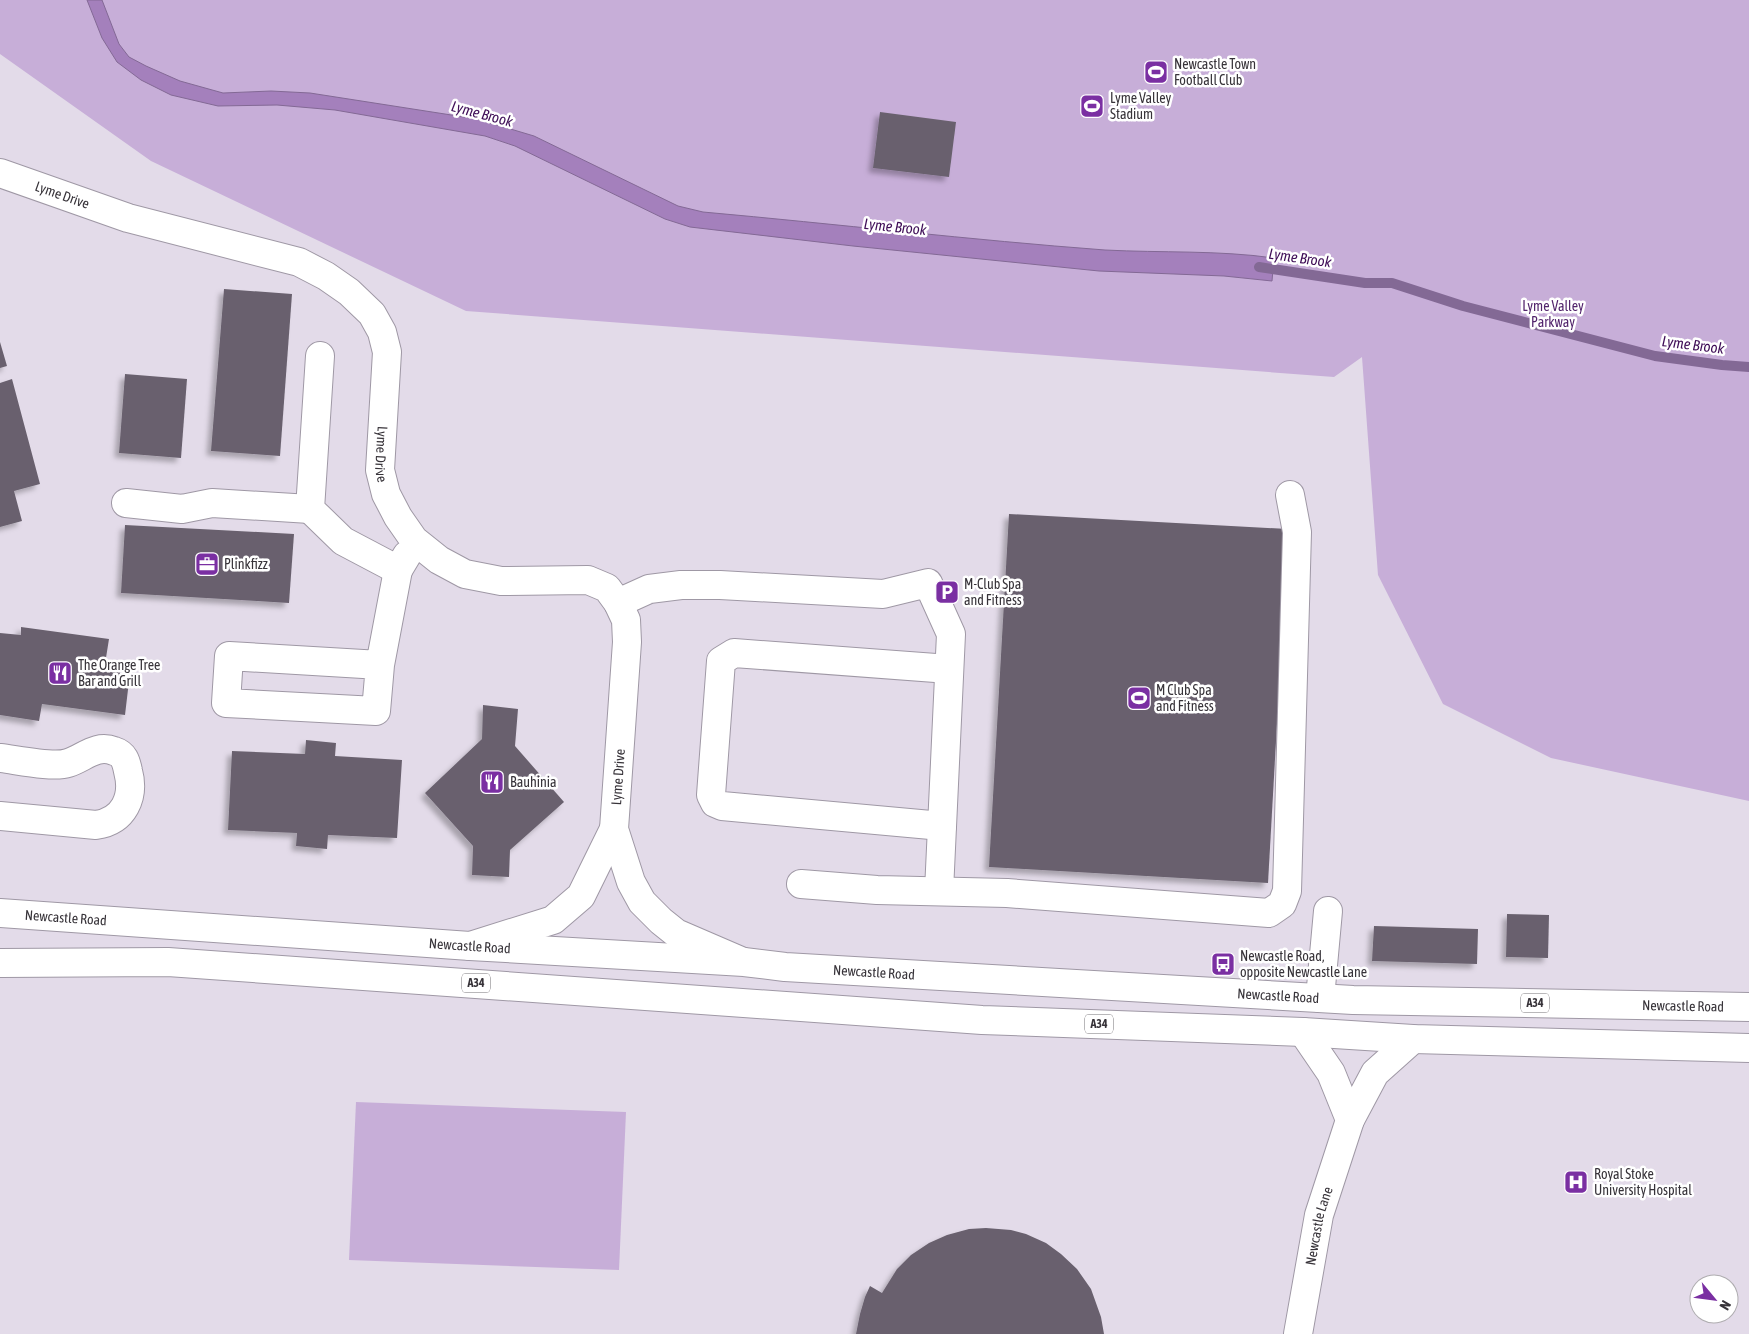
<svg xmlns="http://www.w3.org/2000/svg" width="1749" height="1334" font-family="'Asap Condensed',sans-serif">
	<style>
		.green { fill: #c7aed8 }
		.water { fill: #a480bc; stroke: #836995 }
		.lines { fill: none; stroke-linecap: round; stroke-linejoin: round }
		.stream { stroke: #836995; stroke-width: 10 }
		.building { fill: #69616e; filter: url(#shadow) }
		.minor-casing { stroke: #9f98a5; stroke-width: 30 }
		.highway-casing { stroke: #9f98a5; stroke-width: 30 }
		.minor { stroke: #fff; stroke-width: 28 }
		.highway { stroke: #fff; stroke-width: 28 }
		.labels { text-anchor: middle; stroke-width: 5; stroke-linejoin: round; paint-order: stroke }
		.shield { fill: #fff; stroke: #737074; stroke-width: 1 }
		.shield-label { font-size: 12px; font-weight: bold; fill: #373339 }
		.poi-label { font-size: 14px; fill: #373339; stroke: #fff; text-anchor: start }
		.street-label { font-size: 14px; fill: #373339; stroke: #fff }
		.park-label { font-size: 14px; fill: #52246c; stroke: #fff }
		.water-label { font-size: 15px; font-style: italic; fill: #3f0e57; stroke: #fff }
	</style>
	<defs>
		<filter id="shadow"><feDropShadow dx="-4.5" dy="4.5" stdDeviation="2.5" flood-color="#0004"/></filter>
	</defs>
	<rect width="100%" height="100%" fill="#e3dbe9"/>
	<g class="green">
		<polygon points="0,0 1749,0 1749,801 1551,758 1443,704 1378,575 1362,357 1334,377 466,311 151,161 0,54"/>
		<polygon points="356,1102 626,1112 619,1270 349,1260"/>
	</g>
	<path class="water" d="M87 0H102L119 44 129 57 146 66 180 81 223 93 271 91 310 93 477 119 534 136 678 206 703 212C837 224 971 240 1105 250 1162 253 1218 250 1274 258L1272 281 1224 276 1099 271 853 246 690 227 665 219 515 146 485 136 335 110 277 105 218 106 171 95 141 80 117 62 102 38Z"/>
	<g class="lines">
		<polyline class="stream" points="1259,267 1365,283 1392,283 1463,306 1655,356 1722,365 1749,367"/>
	</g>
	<g class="building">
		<polygon points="880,112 956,122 949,177 873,168"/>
		<polygon points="224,289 292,294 280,456 211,451"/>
		<polygon points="0,342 7,366 0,368"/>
		<polygon points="125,374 187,379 181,458 119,453"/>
		<polygon points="12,379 40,484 14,491 22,521 0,527 0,383"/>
		<polygon points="1009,514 1288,529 1268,883 989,867"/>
		<polygon points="125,525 294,534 289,603 121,593"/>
		<polygon points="21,627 109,639 105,664 121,666 119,680 129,681 125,715 42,704 39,721 0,715 0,633 21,635"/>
		<polygon points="483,705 518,709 515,746 564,802 510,850 509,877 472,875 473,846 425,793 482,739"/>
		<polygon points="306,740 336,743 335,756 402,760 397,838 328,835 327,849 296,846 297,833 228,830 232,751 305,754"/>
		<polygon points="1507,914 1549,915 1548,958 1506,957"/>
		<polygon points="1374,926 1478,929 1477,964 1372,961"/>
		<polygon points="986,1228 1011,1230 1026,1234 1046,1243 1061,1254 1077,1269 1091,1289 1101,1317 1104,1334 856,1334 860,1314 865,1297 870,1286 882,1293 897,1269 911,1255 929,1243 947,1235 969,1229"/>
	</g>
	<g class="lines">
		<g class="minor-casing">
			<g id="minor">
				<path id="s1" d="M0 173 128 218 299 262 326 276 349 292 372 314 382 332 387 352 380 470 386 494 398 517 414 540 439 560 465 574 501 581 588 580 607 588 618 603 626 620 627 642 614 829 631 882 642 902 661 921 676 933 741 961"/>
				<polyline points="320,356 310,509 343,541 398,570 407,555"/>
				<polyline points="126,503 182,509 212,503 310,509"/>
				<polyline points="618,603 649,589 681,585 720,585 883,594 928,583 951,634 939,891"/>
				<polyline points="380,665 229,656 226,703 376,711 380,665 398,570"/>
				<path d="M0 758C17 760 53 768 68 763 84 758 96 744 114 751 124 754 126 761 128 771 135 797 124 821 96 825L0 816"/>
				<polyline points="942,826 722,806 715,803 711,795 721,661 734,653 949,669"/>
				<polyline points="801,884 877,890 1007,893 1269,913 1282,904 1287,891 1297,532 1290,495"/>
				<polyline points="470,946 553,920 581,896 614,829"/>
				<polyline points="1320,998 1328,911"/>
				<polyline points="1303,1032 1331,1073 1350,1120"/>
				<path id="s2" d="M1298 1334 1319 1215 1350 1120 1375 1073 1413 1039"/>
			</g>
		</g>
		<g class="highway-casing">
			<g id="highway">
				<path id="s3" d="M0 913 470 946 744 962 785 967 1353 1000 1749 1007"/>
				<polyline points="0,963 168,962 982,1020 1303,1032 1413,1039 1749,1048"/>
			</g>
		</g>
		<use href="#minor" class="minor"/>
		<use href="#highway" class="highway"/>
	</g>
	<defs>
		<g id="stadium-square" transform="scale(1.25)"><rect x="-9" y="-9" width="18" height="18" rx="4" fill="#7a2fa2" stroke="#fff"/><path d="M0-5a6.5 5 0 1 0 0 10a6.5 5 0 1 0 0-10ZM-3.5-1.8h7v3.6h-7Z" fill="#fff"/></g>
		<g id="office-square" transform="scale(1.25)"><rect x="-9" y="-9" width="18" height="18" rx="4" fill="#7a2fa2" stroke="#fff"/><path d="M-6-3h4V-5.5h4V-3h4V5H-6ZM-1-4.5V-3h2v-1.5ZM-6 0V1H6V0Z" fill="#fff"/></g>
		<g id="parking-square" transform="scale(1.25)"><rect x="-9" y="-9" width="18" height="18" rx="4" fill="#7a2fa2" stroke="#fff"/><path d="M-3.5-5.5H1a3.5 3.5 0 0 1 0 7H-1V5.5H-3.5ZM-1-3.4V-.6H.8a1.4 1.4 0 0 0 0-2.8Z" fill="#fff"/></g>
		<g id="restaurant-square" transform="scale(1.25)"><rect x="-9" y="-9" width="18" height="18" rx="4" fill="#7a2fa2" stroke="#fff"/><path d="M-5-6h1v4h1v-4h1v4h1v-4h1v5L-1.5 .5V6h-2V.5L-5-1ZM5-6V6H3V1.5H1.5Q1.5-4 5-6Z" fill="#fff"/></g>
		<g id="bus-square" transform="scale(1.25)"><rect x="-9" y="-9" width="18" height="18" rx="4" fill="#7a2fa2" stroke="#fff"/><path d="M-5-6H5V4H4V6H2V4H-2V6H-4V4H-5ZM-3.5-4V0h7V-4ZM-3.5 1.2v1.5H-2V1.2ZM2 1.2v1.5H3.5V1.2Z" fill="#fff"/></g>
		<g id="hospital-square" transform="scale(1.25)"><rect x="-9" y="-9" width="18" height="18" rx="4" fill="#7a2fa2" stroke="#fff"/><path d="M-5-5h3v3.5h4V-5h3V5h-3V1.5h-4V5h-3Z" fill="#fff"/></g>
	</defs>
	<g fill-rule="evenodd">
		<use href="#stadium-square" x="1156" y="72"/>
		<use href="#stadium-square" x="1092" y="106"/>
		<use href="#office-square" x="207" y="564"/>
		<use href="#parking-square" x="947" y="592"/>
		<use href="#restaurant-square" x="60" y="673"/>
		<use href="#stadium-square" x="1139" y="698"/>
		<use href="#restaurant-square" x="492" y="782"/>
		<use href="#bus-square" x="1223" y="964"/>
		<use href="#hospital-square" x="1576" y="1182"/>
	</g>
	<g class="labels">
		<g class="shield">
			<rect x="462" y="973.5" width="28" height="19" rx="4"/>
			<rect x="1521" y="993.5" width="28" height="19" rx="4"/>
			<rect x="1085" y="1014.5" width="28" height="19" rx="4"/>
		</g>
		<g class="shield-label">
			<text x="476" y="987">A34</text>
			<text x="1535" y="1007">A34</text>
			<text x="1099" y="1028">A34</text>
		</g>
		<g class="poi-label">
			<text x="1174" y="69">Newcastle Town<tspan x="1174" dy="16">Football Club</tspan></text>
			<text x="1110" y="103">Lyme Valley<tspan x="1110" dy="16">Stadium</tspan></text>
			<text x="224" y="569">Plinkfizz</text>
			<text x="964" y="589">M-Club Spa<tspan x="964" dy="16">and Fitness</tspan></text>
			<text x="78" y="670">The Orange Tree<tspan x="78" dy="16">Bar and Grill</tspan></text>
			<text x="1156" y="695">M Club Spa<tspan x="1156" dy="16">and Fitness</tspan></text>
			<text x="510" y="787">Bauhinia</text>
			<text x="1240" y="961">Newcastle Road,<tspan x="1240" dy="16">opposite Newcastle Lane</tspan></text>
			<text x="1594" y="1179">Royal Stoke<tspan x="1594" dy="16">University Hospital</tspan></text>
		</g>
		<g class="street-label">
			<text dy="5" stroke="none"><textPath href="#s1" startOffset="66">Lyme Drive</textPath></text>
			<text dy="5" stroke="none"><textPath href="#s1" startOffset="546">Lyme Drive</textPath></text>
			<text transform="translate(618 777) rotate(-86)" y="5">Lyme Drive</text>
			<text dy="5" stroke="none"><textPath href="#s3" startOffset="66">Newcastle Road</textPath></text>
			<text dy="5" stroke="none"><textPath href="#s3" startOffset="471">Newcastle Road</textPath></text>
			<text dy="5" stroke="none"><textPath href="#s3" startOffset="876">Newcastle Road</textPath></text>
			<text dy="5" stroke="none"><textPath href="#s3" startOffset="1281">Newcastle Road</textPath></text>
			<text dy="5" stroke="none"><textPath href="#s3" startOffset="1686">Newcastle Road</textPath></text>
			<text dy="5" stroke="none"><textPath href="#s2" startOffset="110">Newcastle Lane</textPath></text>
		</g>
		<g class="park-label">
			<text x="1553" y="311">Lyme Valley<tspan x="1553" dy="16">Parkway</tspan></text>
		</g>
		<g class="water-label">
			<text transform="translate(482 114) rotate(15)" y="5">Lyme Brook</text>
			<text transform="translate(895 227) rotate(6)" y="5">Lyme Brook</text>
			<text transform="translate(1300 258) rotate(8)" y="5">Lyme Brook</text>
			<text transform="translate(1693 345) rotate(7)" y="5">Lyme Brook</text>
		</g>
	</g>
	<g transform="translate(1714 1299) rotate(119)"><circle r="24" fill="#ffffff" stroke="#afadb0"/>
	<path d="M0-4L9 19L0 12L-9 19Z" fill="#7a2fa2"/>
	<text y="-8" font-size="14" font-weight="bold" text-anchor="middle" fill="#373339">N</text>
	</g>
</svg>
